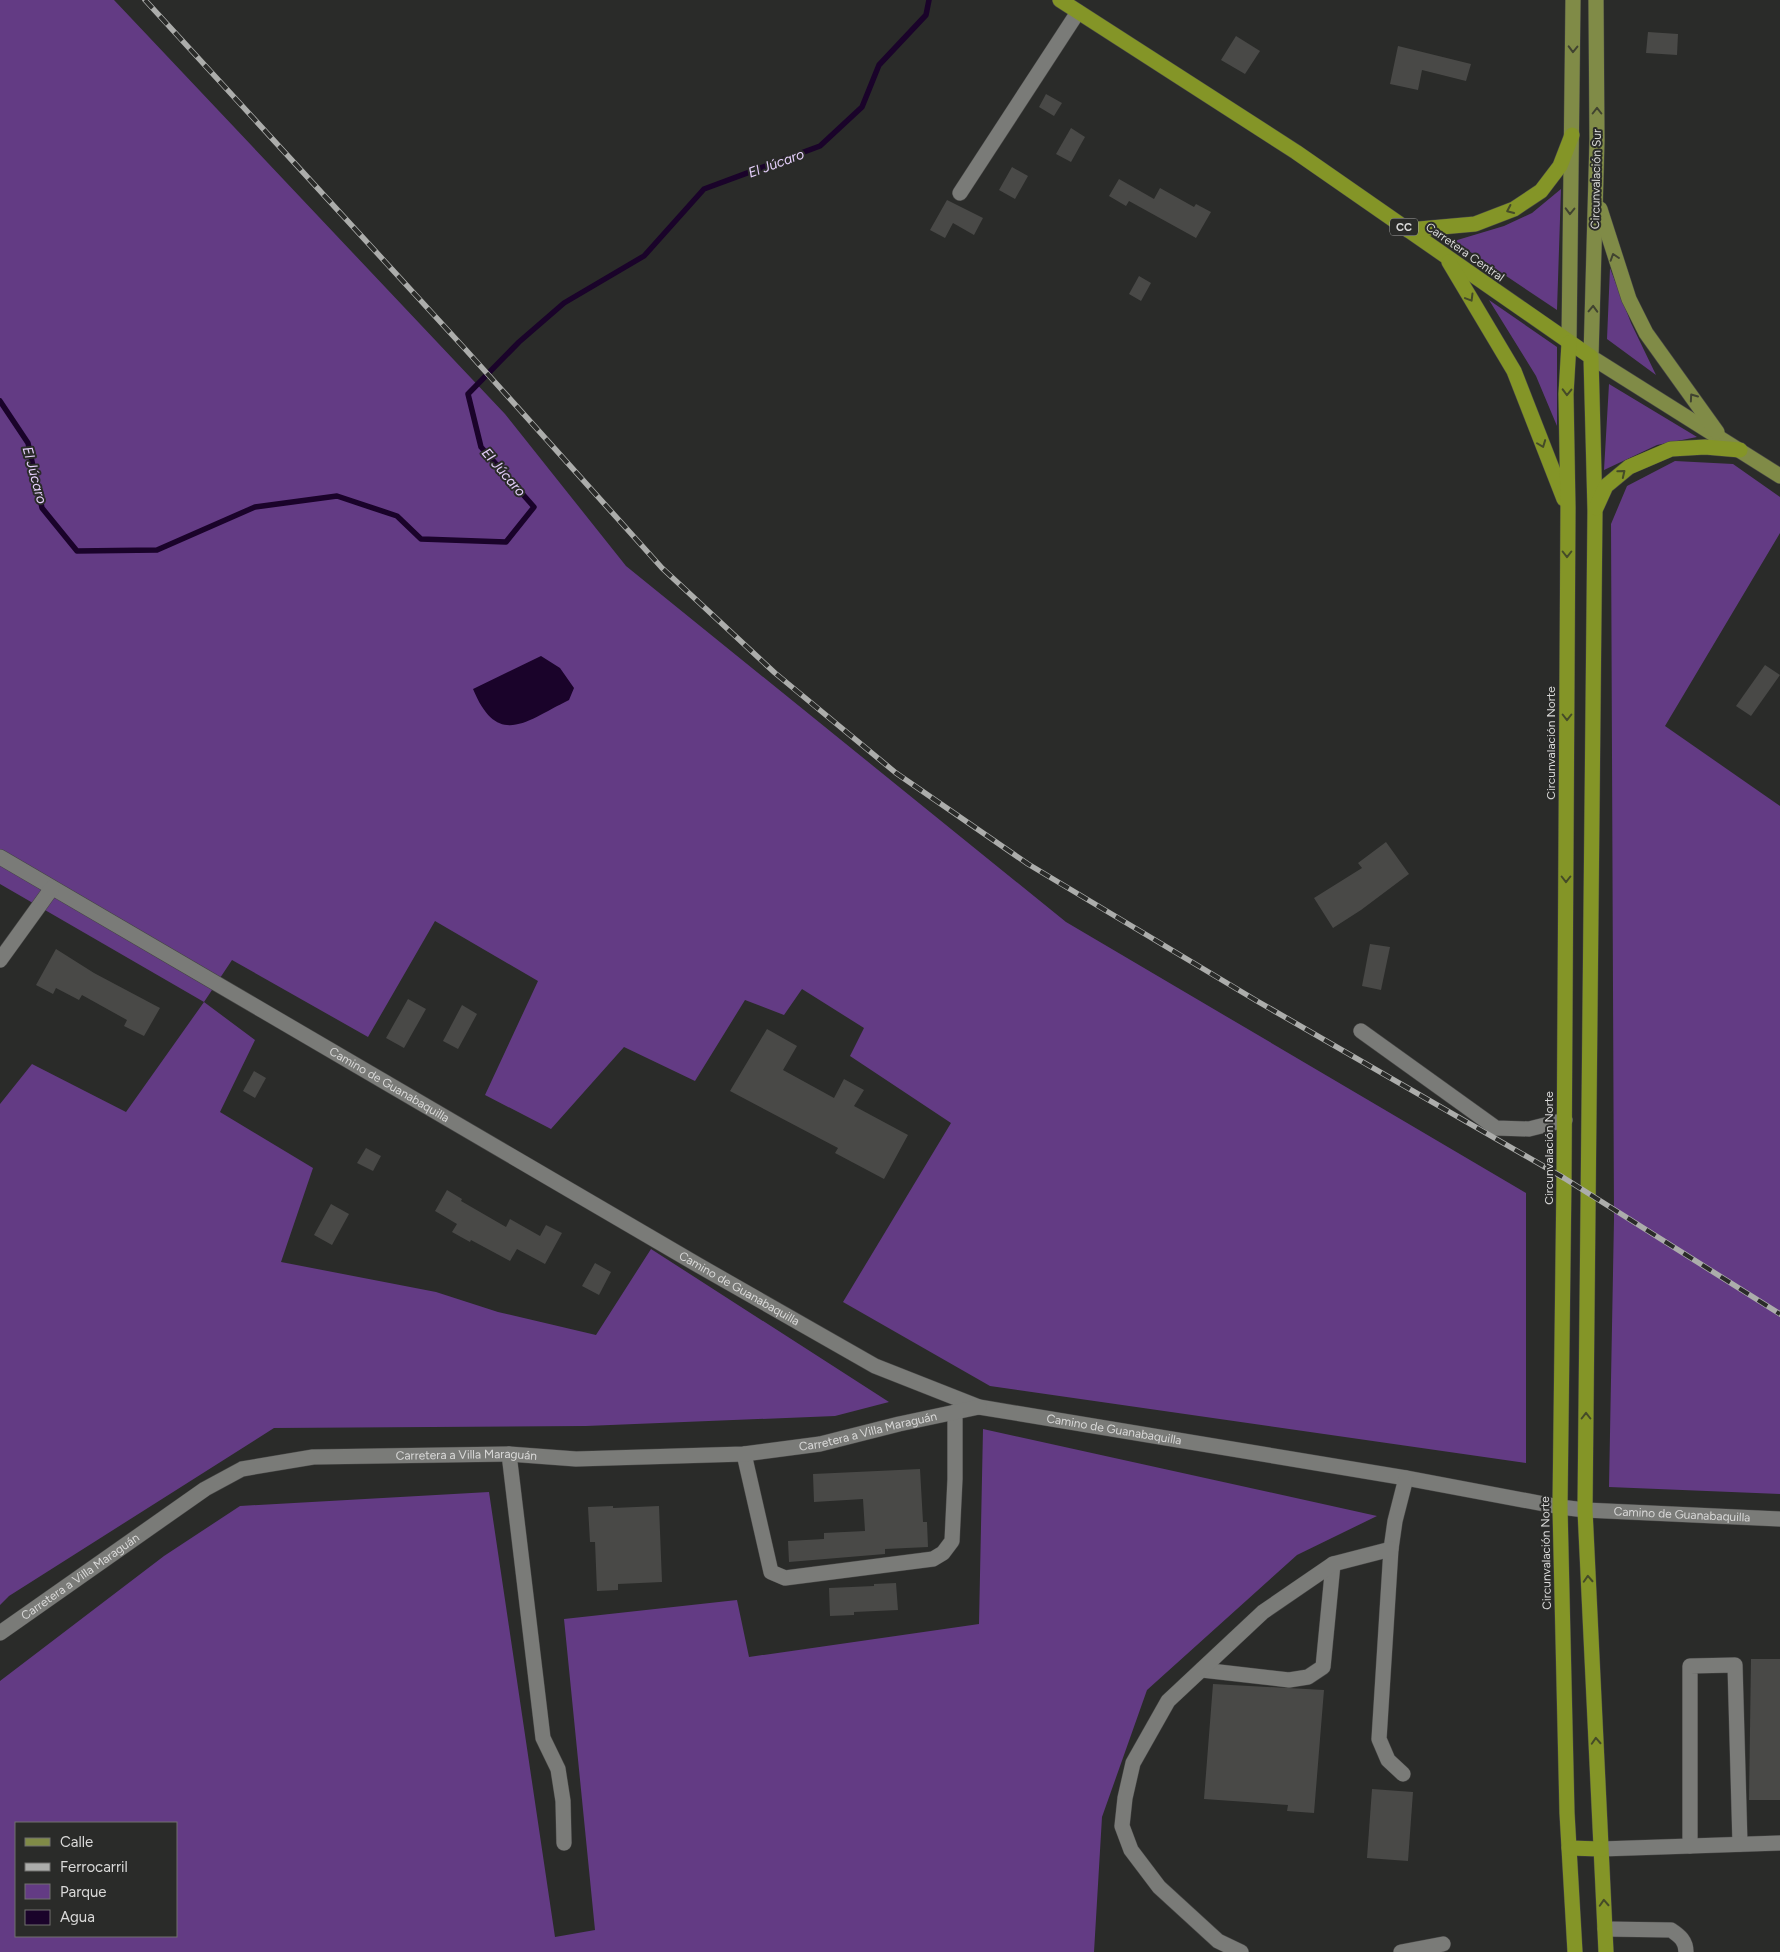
<svg xmlns="http://www.w3.org/2000/svg" width="1780" height="1952" font-family="Figtree,sans-serif">
	<style>
		.green { fill: #633b84; fill-rule: evenodd }
		.water { fill: #1a032a }
		.lines { fill: none; stroke-linecap: round; stroke-linejoin: round }
		.stream { stroke: #1a032a; stroke-width: 5.5 }
		.building { fill: #494947 }
		.minor-casing { stroke: #464645; stroke-width: 16 }
		.major-casing { stroke: #464645; stroke-width: 16 }
		.highway-casing { stroke: #464645; stroke-width: 16 }
		.minor { stroke: #7a7b78; stroke-width: 15 }
		.major { stroke: #808b47; stroke-width: 15 }
		.highway { stroke: #849527; stroke-width: 15 }
		.rail-casing { stroke: #acadab; stroke-width: 5.5 }
		.rail { stroke: #2a2b29; stroke-width: 4; stroke-dasharray: 11; stroke-linecap: butt }
		.oneway { stroke: #404330 }
		.oneway2 { stroke: #454b28 }
		.labels { text-anchor: middle; stroke-width: 4; stroke-linejoin: round; paint-order: stroke }
		.shield { fill: #2a2b29; stroke: #a4a5a4; stroke-width: 1 }
		.shield-label { font-size: 11px; font-weight: bold; fill: #d9d9d8 }
		.street-label { font-size: 12px; fill: #d9d9d8; stroke: #2a2b29 }
		.water-label { font-size: 14px; font-style: italic; fill: #e6d0fc; stroke: #2a2b29 }
	</style>
	<rect width="100%" height="100%" fill="#2a2b29"/>
	<g class="green">
		<polygon points="0,0 114,0 505,414 626,566 1066,922 1526,1193 1526,1463 990,1386 843,1302 951,1123 850,1056 864,1028 802,989 784,1015 745,1000 695,1081 624,1047 551,1129 485,1095 538,981 435,921 368,1037 232,960 204,1002 255,1040 220,1112 313,1168 281,1262 436,1292 498,1312 596,1335 651,1249 889,1402 835,1416 586,1426 274,1428 9,1596 0,1605 0,1104 32,1064 126,1112 204,1002 0,884"/>
		<polygon points="1561,189 1557,310 1454,241 1504,226 1532,213"/>
		<polygon points="1610,268 1631,323 1656,375 1607,339"/>
		<polygon points="1489,300 1557,347 1557,426 1536,376"/>
		<polygon points="1609,384 1697,437 1657,445 1604,470"/>
		<polygon points="1675,461 1733,464 1780,497 1780,533 1665,726 1780,806 1780,1494 1609,1487 1614,1219 1611,524 1627,486"/>
		<path d="M983 1429 1377 1516 1297 1555 1147 1690 1102 1817 1094 1952H0V1681L164 1556 240 1506 489 1492 555 1937 595 1930 564 1619 737 1600 749 1657 979 1624ZM16 1823H176V1936H16Z"/>
	</g>
	<path class="water" d="M541 656 560 668 574 688 569 700C526 721 498 749 473 689Z"/>
	<g class="lines">
		<polyline class="stream" points="0,401 28,443 42,508 77,551 157,550 255,507 337,496 397,516 421,539 506,542 534,507 481,447 468,394 519,342 564,303 644,256 704,189 820,146 862,107 879,65 926,15 929,0"/>
	</g>
	<g class="building">
		<polygon points="1648,32 1678,34 1677,55 1646,53"/>
		<polygon points="1236,36 1260,51 1245,74 1221,60"/>
		<polygon points="1398,46 1471,64 1466,81 1422,70 1418,90 1390,84"/>
		<polygon points="1046,94 1062,103 1054,116 1039,107"/>
		<polygon points="1071,128 1085,137 1071,162 1056,154"/>
		<polygon points="1012,167 1028,176 1015,199 999,190"/>
		<polygon points="1119,179 1154,199 1160,188 1194,207 1196,204 1211,212 1196,238 1129,201 1126,206 1109,196"/>
		<polygon points="947,200 983,218 974,235 953,223 945,238 930,230"/>
		<polygon points="1139,276 1151,283 1141,301 1129,294"/>
		<polygon points="1765,665 1780,675 1751,716 1736,706"/>
		<polygon points="1386,842 1409,874 1361,910 1333,928 1314,898 1362,868 1358,863"/>
		<polygon points="1370,944 1390,947 1381,990 1362,986"/>
		<polygon points="56,949 94,973 160,1008 144,1036 124,1026 127,1020 82,995 79,1000 56,988 53,994 36,985"/>
		<polygon points="408,999 426,1009 404,1048 386,1038"/>
		<polygon points="462,1005 477,1014 458,1049 443,1041"/>
		<polygon points="767,1029 797,1046 783,1070 834,1098 844,1079 864,1090 854,1106 908,1135 884,1179 835,1153 838,1148 730,1091"/>
		<polygon points="254,1071 266,1078 255,1098 243,1091"/>
		<polygon points="366,1148 381,1156 373,1171 357,1163"/>
		<polygon points="447,1190 462,1199 461,1201 506,1227 510,1219 540,1236 546,1225 562,1233 545,1264 517,1249 510,1261 471,1240 470,1242 452,1232 457,1224 435,1211"/>
		<polygon points="331,1204 349,1214 332,1245 314,1235"/>
		<polygon points="595,1263 611,1272 599,1295 582,1286"/>
		<polygon points="920,1469 923,1522 927,1522 928,1547 885,1549 885,1554 789,1562 788,1541 824,1539 824,1533 865,1531 863,1499 814,1502 813,1474"/>
		<polygon points="613,1506 613,1508 659,1506 662,1582 618,1584 618,1590 597,1591 595,1542 590,1542 588,1507"/>
		<polygon points="896,1583 898,1610 854,1612 854,1615 830,1616 829,1588 874,1586 874,1584"/>
		<polygon points="1751,1659 1780,1659 1780,1800 1749,1800"/>
		<polygon points="1213,1684 1324,1690 1314,1813 1287,1811 1288,1805 1204,1799"/>
		<polygon points="1372,1789 1413,1792 1408,1861 1367,1858"/>
	</g>
	<g class="lines">
		<g class="minor-casing">
			<g id="minor">
				<polyline points="960,193 1078,12"/>
				<path id="s1" d="M0 857 698 1265 875 1366 979 1407 1406 1478 1560 1507 1585 1510 1780 1519"/>
				<polyline points="0,960 52,888"/>
				<polyline points="1361,1031 1496,1128 1529,1129 1565,1120"/>
				<polyline points="509,1454 543,1738 558,1769 563,1801 564,1843"/>
				<polyline points="744,1454 771,1572 785,1578 933,1559 943,1553 952,1541 955,1479 955,1412"/>
				<path id="s2" d="M0 1633 205 1489 242 1469 313 1457 509 1454 576 1459 744 1454 820 1444 899 1424 979 1407"/>
				<polyline points="1202,1670 1289,1680 1308,1677 1323,1667 1333,1564"/>
				<polyline points="1403,1774 1388,1760 1379,1739 1391,1549 1395,1521 1406,1478"/>
				<polyline points="1690,1846 1690,1666 1735,1665 1740,1844"/>
				<polyline points="1601,1849 1780,1843"/>
				<path d="M1605 1929 1671 1930C1680 1936 1686 1941 1686 1952"/>
				<polyline points="1241,1952 1218,1941 1159,1887 1131,1850 1122,1826 1125,1798 1133,1763 1168,1701 1263,1612 1333,1564 1391,1549"/>
				<polyline points="1401,1952 1443,1944"/>
			</g>
		</g>
		<g class="major-casing">
			<g id="major">
				<polyline points="1596,0 1597,140 1591,357 1780,476"/>
				<polyline points="1600,209 1629,299 1646,333 1717,432"/>
				<polyline points="1569,343 1573,0"/>
			</g>
		</g>
		<g class="highway-casing">
			<g id="highway">
				<polyline points="1060,0 1296,152 1591,357 1595,511 1585,1510 1606,1952"/>
				<polyline points="1408,230 1475,224 1514,209 1541,191 1560,166 1572,135"/>
				<polyline points="1449,262 1514,371 1564,499"/>
				<polyline points="1569,343 1566,394 1568,508 1564,1178 1560,1507 1567,1813 1575,1952"/>
				<polyline points="1596,508 1606,486 1629,467 1671,449 1705,447 1740,450"/>
				<polyline points="1569,1848 1601,1849"/>
			</g>
		</g>
		<use href="#minor" class="minor"/>
		<use href="#major" class="major"/>
		<use href="#highway" class="highway"/>
		<g class="rail-casing">
			<polyline id="rail" points="145,0 466,350 662,568 775,673 896,773 1028,864 1257,1001 1564,1178 1780,1314"/>
		</g>
		<use href="#rail" class="rail"/>
	</g>
	<defs><path id="oneway-chevron" d="M-2-3.5L2.5 0L-2 3.5" fill="none" stroke-width="1.6" stroke-linecap="round" stroke-linejoin="round" transform="scale(1.25)"/></defs>
	<g class="oneway">
		<use href="#oneway-chevron" transform="translate(1573 49) rotate(91)"/>
		<use href="#oneway-chevron" transform="translate(1597 111) rotate(-90)"/>
		<use href="#oneway-chevron" transform="translate(1570 211) rotate(91)"/>
		<use href="#oneway-chevron" transform="translate(1614 257) rotate(-108)"/>
		<use href="#oneway-chevron" transform="translate(1593 309) rotate(-88)"/>
		<use href="#oneway-chevron" transform="translate(1693 397) rotate(-125)"/>
	</g>
	<g class="oneway2">
		<use href="#oneway-chevron" transform="translate(1510 210) rotate(155)"/>
		<use href="#oneway-chevron" transform="translate(1470 298) rotate(59)"/>
		<use href="#oneway-chevron" transform="translate(1567 392) rotate(91)"/>
		<use href="#oneway-chevron" transform="translate(1542 444) rotate(69)"/>
		<use href="#oneway-chevron" transform="translate(1622 473) rotate(-39)"/>
		<use href="#oneway-chevron" transform="translate(1567 554) rotate(90)"/>
		<use href="#oneway-chevron" transform="translate(1567 717) rotate(90)"/>
		<use href="#oneway-chevron" transform="translate(1566 879) rotate(90)"/>
		<use href="#oneway-chevron" transform="translate(1586 1416) rotate(-90)"/>
		<use href="#oneway-chevron" transform="translate(1588 1579) rotate(-93)"/>
		<use href="#oneway-chevron" transform="translate(1596 1741) rotate(-93)"/>
		<use href="#oneway-chevron" transform="translate(1604 1903) rotate(-93)"/>
	</g>
	<g class="labels">
		<rect class="shield" x="1390" y="218.5" width="28" height="17" rx="4"/>
		<g class="shield-label">
			<text x="1404" y="231">CC</text>
		</g>
		<g class="street-label">
			<text transform="translate(1596 179) rotate(-89)" y="4">Circunvalación Sur</text>
			<text transform="translate(1465 252) rotate(35)" y="4">Carretera Central</text>
			<text transform="translate(1551 743) rotate(-90)" y="4">Circunvalación Norte</text>
			<text dy="4" stroke="none"><textPath href="#s1" startOffset="451">Camino de Guanabaquilla</textPath></text>
			<text transform="translate(1549 1148) rotate(-90)" y="4">Circunvalación Norte</text>
			<text dy="4" stroke="none"><textPath href="#s1" startOffset="856">Camino de Guanabaquilla</textPath></text>
			<text dy="4" stroke="none"><textPath href="#s1" startOffset="1261">Camino de Guanabaquilla</textPath></text>
			<text dy="4" stroke="none"><textPath href="#s2" startOffset="922">Carretera a Villa Maraguán</textPath></text>
			<text dy="4" stroke="none"><textPath href="#s2" startOffset="518">Carretera a Villa Maraguán</textPath></text>
			<text dy="4" stroke="none"><textPath href="#s1" startOffset="1836">Camino de Guanabaquilla</textPath></text>
			<text transform="translate(1546 1553) rotate(-91)" y="4">Circunvalación Norte</text>
			<text dy="4" stroke="none"><textPath href="#s2" startOffset="98">Carretera a Villa Maraguán</textPath></text>
		</g>
		<g class="water-label">
			<text transform="translate(776 163) rotate(-20)" y="5">El Júcaro</text>
			<text transform="translate(504 472) rotate(49)" y="5">El Júcaro</text>
			<text transform="translate(35 475) rotate(75)" y="5">El Júcaro</text>
		</g>
	</g>
	<rect x="15" y="1822" width="162" height="115" fill="#2a2b29" stroke="#70716f"/>
	<rect x="25" y="1838" width="25" height="8" fill="#808b47" stroke="#70716f"/>
	<text x="60" y="1847" font-size="15" fill="#d9d9d8">Calle</text>
	<rect x="25" y="1863" width="25" height="8" fill="#acadab" stroke="#70716f"/>
	<text x="60" y="1872" font-size="15" fill="#d9d9d8">Ferrocarril</text>
	<rect x="25" y="1884" width="25" height="15" fill="#633b84" stroke="#70716f"/>
	<text x="60" y="1897" font-size="15" fill="#d9d9d8">Parque</text>
	<rect x="25" y="1910" width="25" height="15" fill="#1a032a" stroke="#70716f"/>
	<text x="60" y="1922" font-size="15" fill="#d9d9d8">Agua</text>
</svg>
